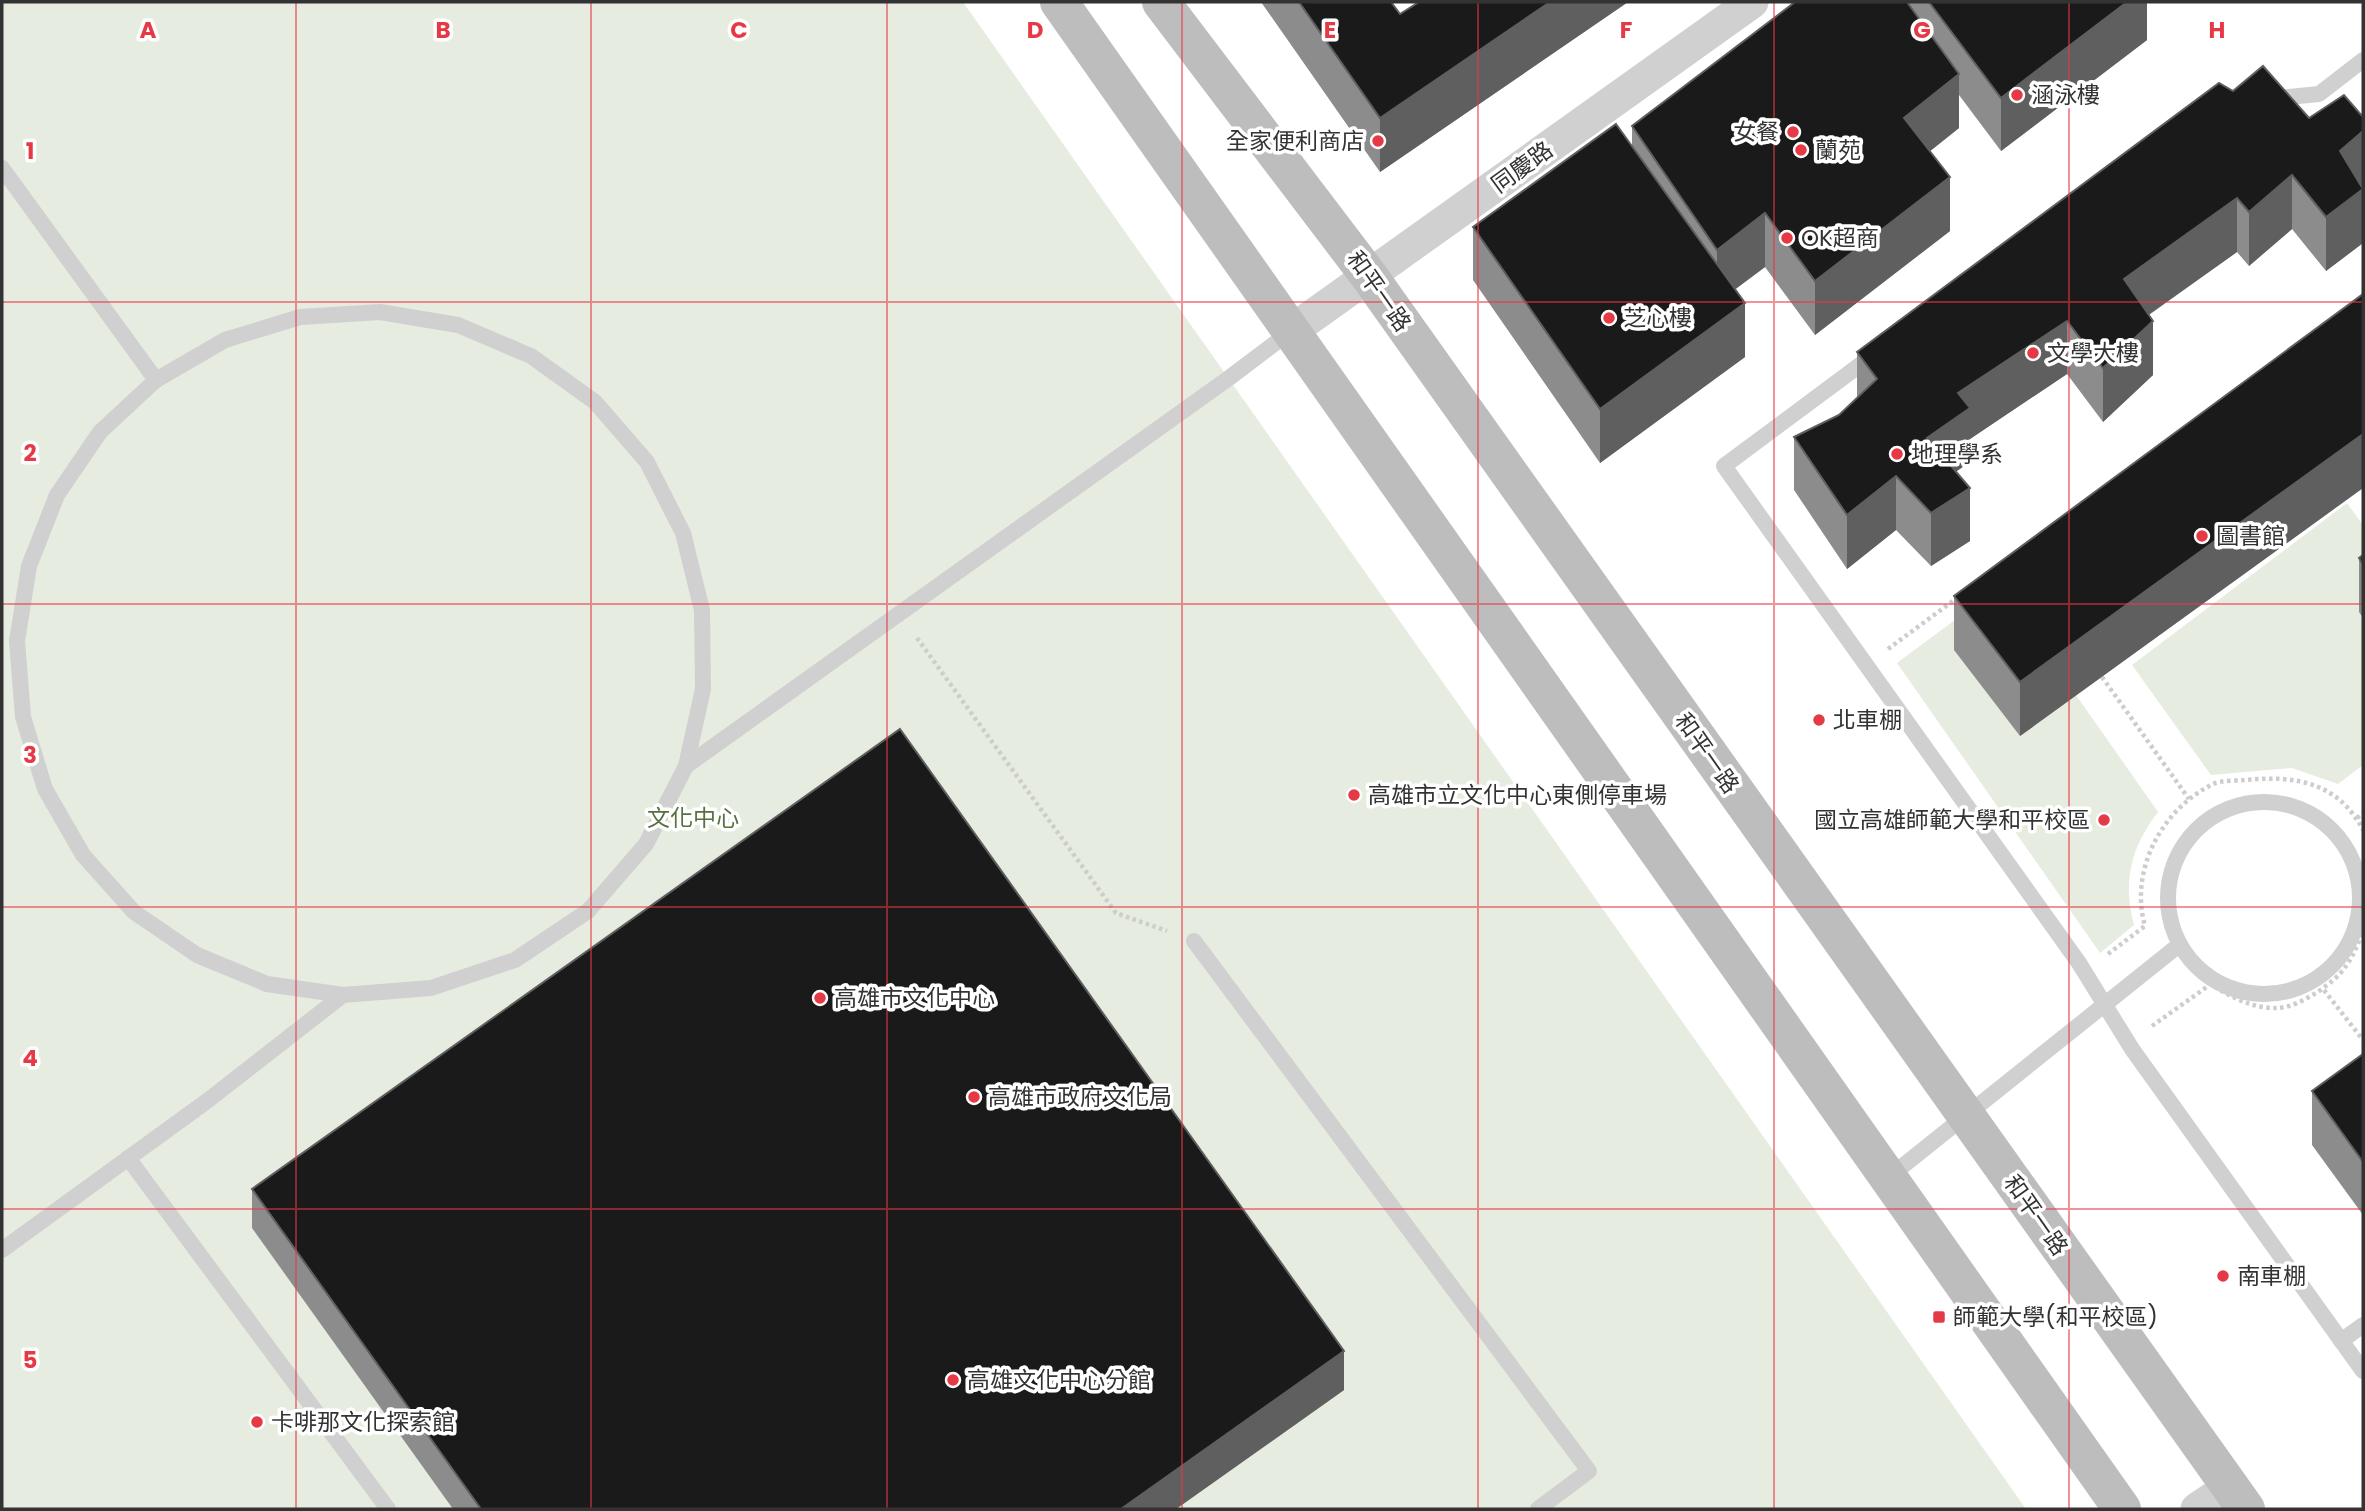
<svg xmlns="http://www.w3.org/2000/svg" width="2365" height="1511" font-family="Poppins,'Noto Sans TC',sans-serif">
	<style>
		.green { fill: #e6ecdf }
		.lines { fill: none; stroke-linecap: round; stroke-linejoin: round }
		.path { stroke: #cdcdcd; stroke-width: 4.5; stroke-dasharray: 3.5 3.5; stroke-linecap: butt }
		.lane { stroke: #d0d0d0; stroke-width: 16 }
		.street { stroke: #d0d0d0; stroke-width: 33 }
		.secondary { stroke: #bdbdbd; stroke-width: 38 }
		.wall { fill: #8c8c8c }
		.shaded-wall { fill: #5f5f5f }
		.building { fill: #1a1a1a; stroke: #5f5f5f; stroke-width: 2 }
		.grid { fill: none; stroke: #e63946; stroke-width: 2; stroke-opacity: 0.55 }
		.poi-dot { fill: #e63946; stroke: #fff; stroke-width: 2.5 }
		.labels { text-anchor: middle; stroke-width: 7; stroke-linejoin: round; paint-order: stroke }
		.poi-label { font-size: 23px; fill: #333; stroke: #fff; text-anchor: start }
		.street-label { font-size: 23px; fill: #333; stroke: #fff }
		.park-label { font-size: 23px; fill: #56703f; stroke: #fff }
		.grid-label { font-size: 23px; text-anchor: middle; font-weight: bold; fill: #e63946; stroke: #fff; stroke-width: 7; stroke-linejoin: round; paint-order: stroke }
	</style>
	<rect width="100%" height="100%" fill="#fff"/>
	<g class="green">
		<polygon points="2,2 963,2 2026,1509 2,1509"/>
		<polygon points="2347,503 2363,525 2363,608 2359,612 2363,618 2363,765 2338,784 2292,768 2211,775 2132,665"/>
		<path d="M1975 605 2076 695 2158 812C2131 847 2122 882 2134 925L2100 953 1897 663Z"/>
	</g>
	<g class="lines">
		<g class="path">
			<polyline points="917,638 1116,913 1167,931"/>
			<polyline points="1888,649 1957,598"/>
			<polyline points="2102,677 2189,799"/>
			<polyline points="2357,818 2363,813"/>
			<path d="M2108 954 2145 926C2129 870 2162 809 2213 784 2222 780 2235 781 2245 780 2295 775 2338 782 2363 830"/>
			<polyline points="2324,990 2363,1040"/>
			<path d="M2152 1026 2211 984C2230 997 2254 1009 2277 1008 2298 1008 2335 983 2346 966 2354 955 2358 943 2363 931"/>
		</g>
		<g class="lane">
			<polyline points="2269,99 2319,94 2363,60"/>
			<polyline points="2,168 156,380"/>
			<polyline points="1872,356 1724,466 2079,963 2132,1049 2363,1371"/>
			<polyline points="686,766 1229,378 1290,332"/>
			<circle cx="2264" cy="898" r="96"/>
			<polyline points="1194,941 1589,1471 1538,1509"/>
			<polyline points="128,1158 388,1509"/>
			<polyline points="1889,1177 2179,945"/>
			<polyline points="2,1250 207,1101 343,995 431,988 515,960 588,911 646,844 686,766 703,689 702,610 683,533 647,462 595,402 531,356 458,325 380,312 300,317 225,340 156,380 100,432 57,495 29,566 17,641 23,717 45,789 83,855 134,912 197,955 267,984 343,995"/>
			<polyline points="2341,1341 2363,1325"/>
		</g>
		<g class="street">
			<polyline points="1290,332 1752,2"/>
			<polyline points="2197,1509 2230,1487"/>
		</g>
		<g class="secondary">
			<polyline points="1059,2 2122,1509"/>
			<polyline points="1161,2 1369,276 2246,1509"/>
		</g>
	</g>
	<g class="wall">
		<polygon points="1261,2 1391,2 1400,14 1419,2 1628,2 1380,172"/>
		<polygon points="1795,2 2147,2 2147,40 2001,151 1959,95 1959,128 1930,151 1950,231 1815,335 1765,267 1735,289 1745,357 1600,463 1473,280 1473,227 1632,147 1632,126"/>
		<polygon points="2233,91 2309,118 2363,117 2363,185 2361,186 2363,243 2326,271 2292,229 2249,266 2237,252 2149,315 2153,375 2103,422 2067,374 1970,439 1970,462 1956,471 1970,541 1931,566 1896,530 1847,569 1794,490 1794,437 1839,415 1857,398 1857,352"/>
		<polygon points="2363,294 2363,488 2020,736 1954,650 1954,596"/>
		<polygon points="2363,555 2363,618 2359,612 2359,558"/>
		<polygon points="2363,1054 2363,1215 2312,1145 2312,1091"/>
		<polygon points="252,1189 1344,1390 1176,1509 453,1509 252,1228"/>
	</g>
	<g class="shaded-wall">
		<polygon points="1550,2 1628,2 1380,172 1380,118"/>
		<polygon points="2127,2 2147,2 2147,40 2001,151 2001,98"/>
		<polygon points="1959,74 1959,128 1904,172 1904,118"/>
		<polygon points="2363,131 2363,185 2340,204 2340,151"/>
		<polygon points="2292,175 2292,229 2249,266 2249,212"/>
		<polygon points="1950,177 1950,231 1815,335 1815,281"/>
		<polygon points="2363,189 2363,243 2326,271 2326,217"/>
		<polygon points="2237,198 2237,252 2124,332 2124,279"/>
		<polygon points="1765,213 1765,267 1717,303 1717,250"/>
		<polygon points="1745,303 1745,357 1600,463 1600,409"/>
		<polygon points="2067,321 2067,374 1970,439 1970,462 1927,492 1927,438 1958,393"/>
		<polygon points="2153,321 2153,375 2103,422 2103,368"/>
		<polygon points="2363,434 2363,488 2020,736 2020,682"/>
		<polygon points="1896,476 1896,530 1847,569 1847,515"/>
		<polygon points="1970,488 1970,541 1931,566 1931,513"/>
		<polygon points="1344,1351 1344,1390 1176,1509 1121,1509"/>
	</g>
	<g class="building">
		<polygon points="1299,2 1391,2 1400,14 1419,2 1550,2 1380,118"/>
		<polygon points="1795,2 1907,2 1959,74 1904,118 1950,177 1815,281 1765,213 1717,250 1632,126"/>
		<polygon points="1929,2 2127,2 2001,98"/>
		<polygon points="2263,66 2309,118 2344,95 2363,117 2363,131 2340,151 2363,189 2326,217 2292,175 2249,212 2237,198 2124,279 2153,321 2103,368 2067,321 1958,393 1970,408 1927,438 1970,488 1931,513 1896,476 1847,515 1794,437 1839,415 1877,379 1857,352 2219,83 2233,91"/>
		<polygon points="1616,124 1745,303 1600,409 1473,227"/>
		<polygon points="2363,294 2363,434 2020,682 1954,596"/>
		<polygon points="2363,555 2363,564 2359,558"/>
		<polygon points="900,729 1344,1351 1121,1509 481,1509 252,1189"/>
		<polygon points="2363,1054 2363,1162 2312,1091"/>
	</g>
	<path class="grid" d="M296 2V1509M591 2V1509M887 2V1509M1182 2V1509M1478 2V1509M1774 2V1509M2069 2V1509M2 302H2363M2 604H2363M2 907H2363M2 1209H2363"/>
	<g class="poi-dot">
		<circle cx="2017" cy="95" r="7"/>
		<circle cx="1793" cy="132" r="7"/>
		<circle cx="1378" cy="141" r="7"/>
		<circle cx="1801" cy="150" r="7"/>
		<circle cx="1787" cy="238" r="7"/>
		<circle cx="1609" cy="318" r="7"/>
		<circle cx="2033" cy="353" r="7"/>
		<circle cx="1897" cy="454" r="7"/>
		<circle cx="2202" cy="536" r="7"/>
		<circle cx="1819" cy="720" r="7"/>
		<circle cx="1354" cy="795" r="7"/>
		<circle cx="2104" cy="820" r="7"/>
		<circle cx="820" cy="998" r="7"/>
		<circle cx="974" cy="1097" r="7"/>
		<circle cx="2223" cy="1276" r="7"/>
		<rect x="1932" y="1310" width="14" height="14" rx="3.5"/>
		<circle cx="953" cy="1380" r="7"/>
		<circle cx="257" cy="1422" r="7"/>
	</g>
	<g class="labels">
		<g class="poi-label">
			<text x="2031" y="103">涵泳樓</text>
			<text x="1779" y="140" text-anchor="end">女餐</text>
			<text x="1364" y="149" text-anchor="end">全家便利商店</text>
			<text x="1815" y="158">蘭苑</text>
			<text x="1801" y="246">OK超商</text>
			<text x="1623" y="326">芝心樓</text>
			<text x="2047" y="361">文學大樓</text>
			<text x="1911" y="462">地理學系</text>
			<text x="2216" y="544">圖書館</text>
			<text x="1833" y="728">北車棚</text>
			<text x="1368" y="803">高雄市立文化中心東側停車場</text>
			<text x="2090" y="828" text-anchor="end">國立高雄師範大學和平校區</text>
			<text x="834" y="1006">高雄市文化中心</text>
			<text x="988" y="1105">高雄市政府文化局</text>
			<text x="2237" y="1284">南車棚</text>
			<text x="1953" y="1325">師範大學(和平校區)</text>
			<text x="967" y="1388">高雄文化中心分館</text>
			<text x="271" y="1430">卡啡那文化探索館</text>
		</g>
		<g class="street-label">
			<text transform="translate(1522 167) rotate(-36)" y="8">同慶路</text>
			<text transform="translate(1379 291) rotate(55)" y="8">和平一路</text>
			<text transform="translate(1707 753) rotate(55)" y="8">和平一路</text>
			<text transform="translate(2036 1215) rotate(55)" y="8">和平一路</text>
		</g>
		<g class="park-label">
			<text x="693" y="826">文化中心</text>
		</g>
	</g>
	<g class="grid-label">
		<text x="148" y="38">A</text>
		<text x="443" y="38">B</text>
		<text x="739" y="38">C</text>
		<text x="1035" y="38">D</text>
		<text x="1330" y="38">E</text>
		<text x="1626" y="38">F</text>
		<text x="1922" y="38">G</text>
		<text x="2217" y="38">H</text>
		<text x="30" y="159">1</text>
		<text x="30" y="461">2</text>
		<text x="30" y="763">3</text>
		<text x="30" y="1066">4</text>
		<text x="30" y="1368">5</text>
	</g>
	<rect width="2365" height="1511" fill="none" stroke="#333333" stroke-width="7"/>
</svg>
